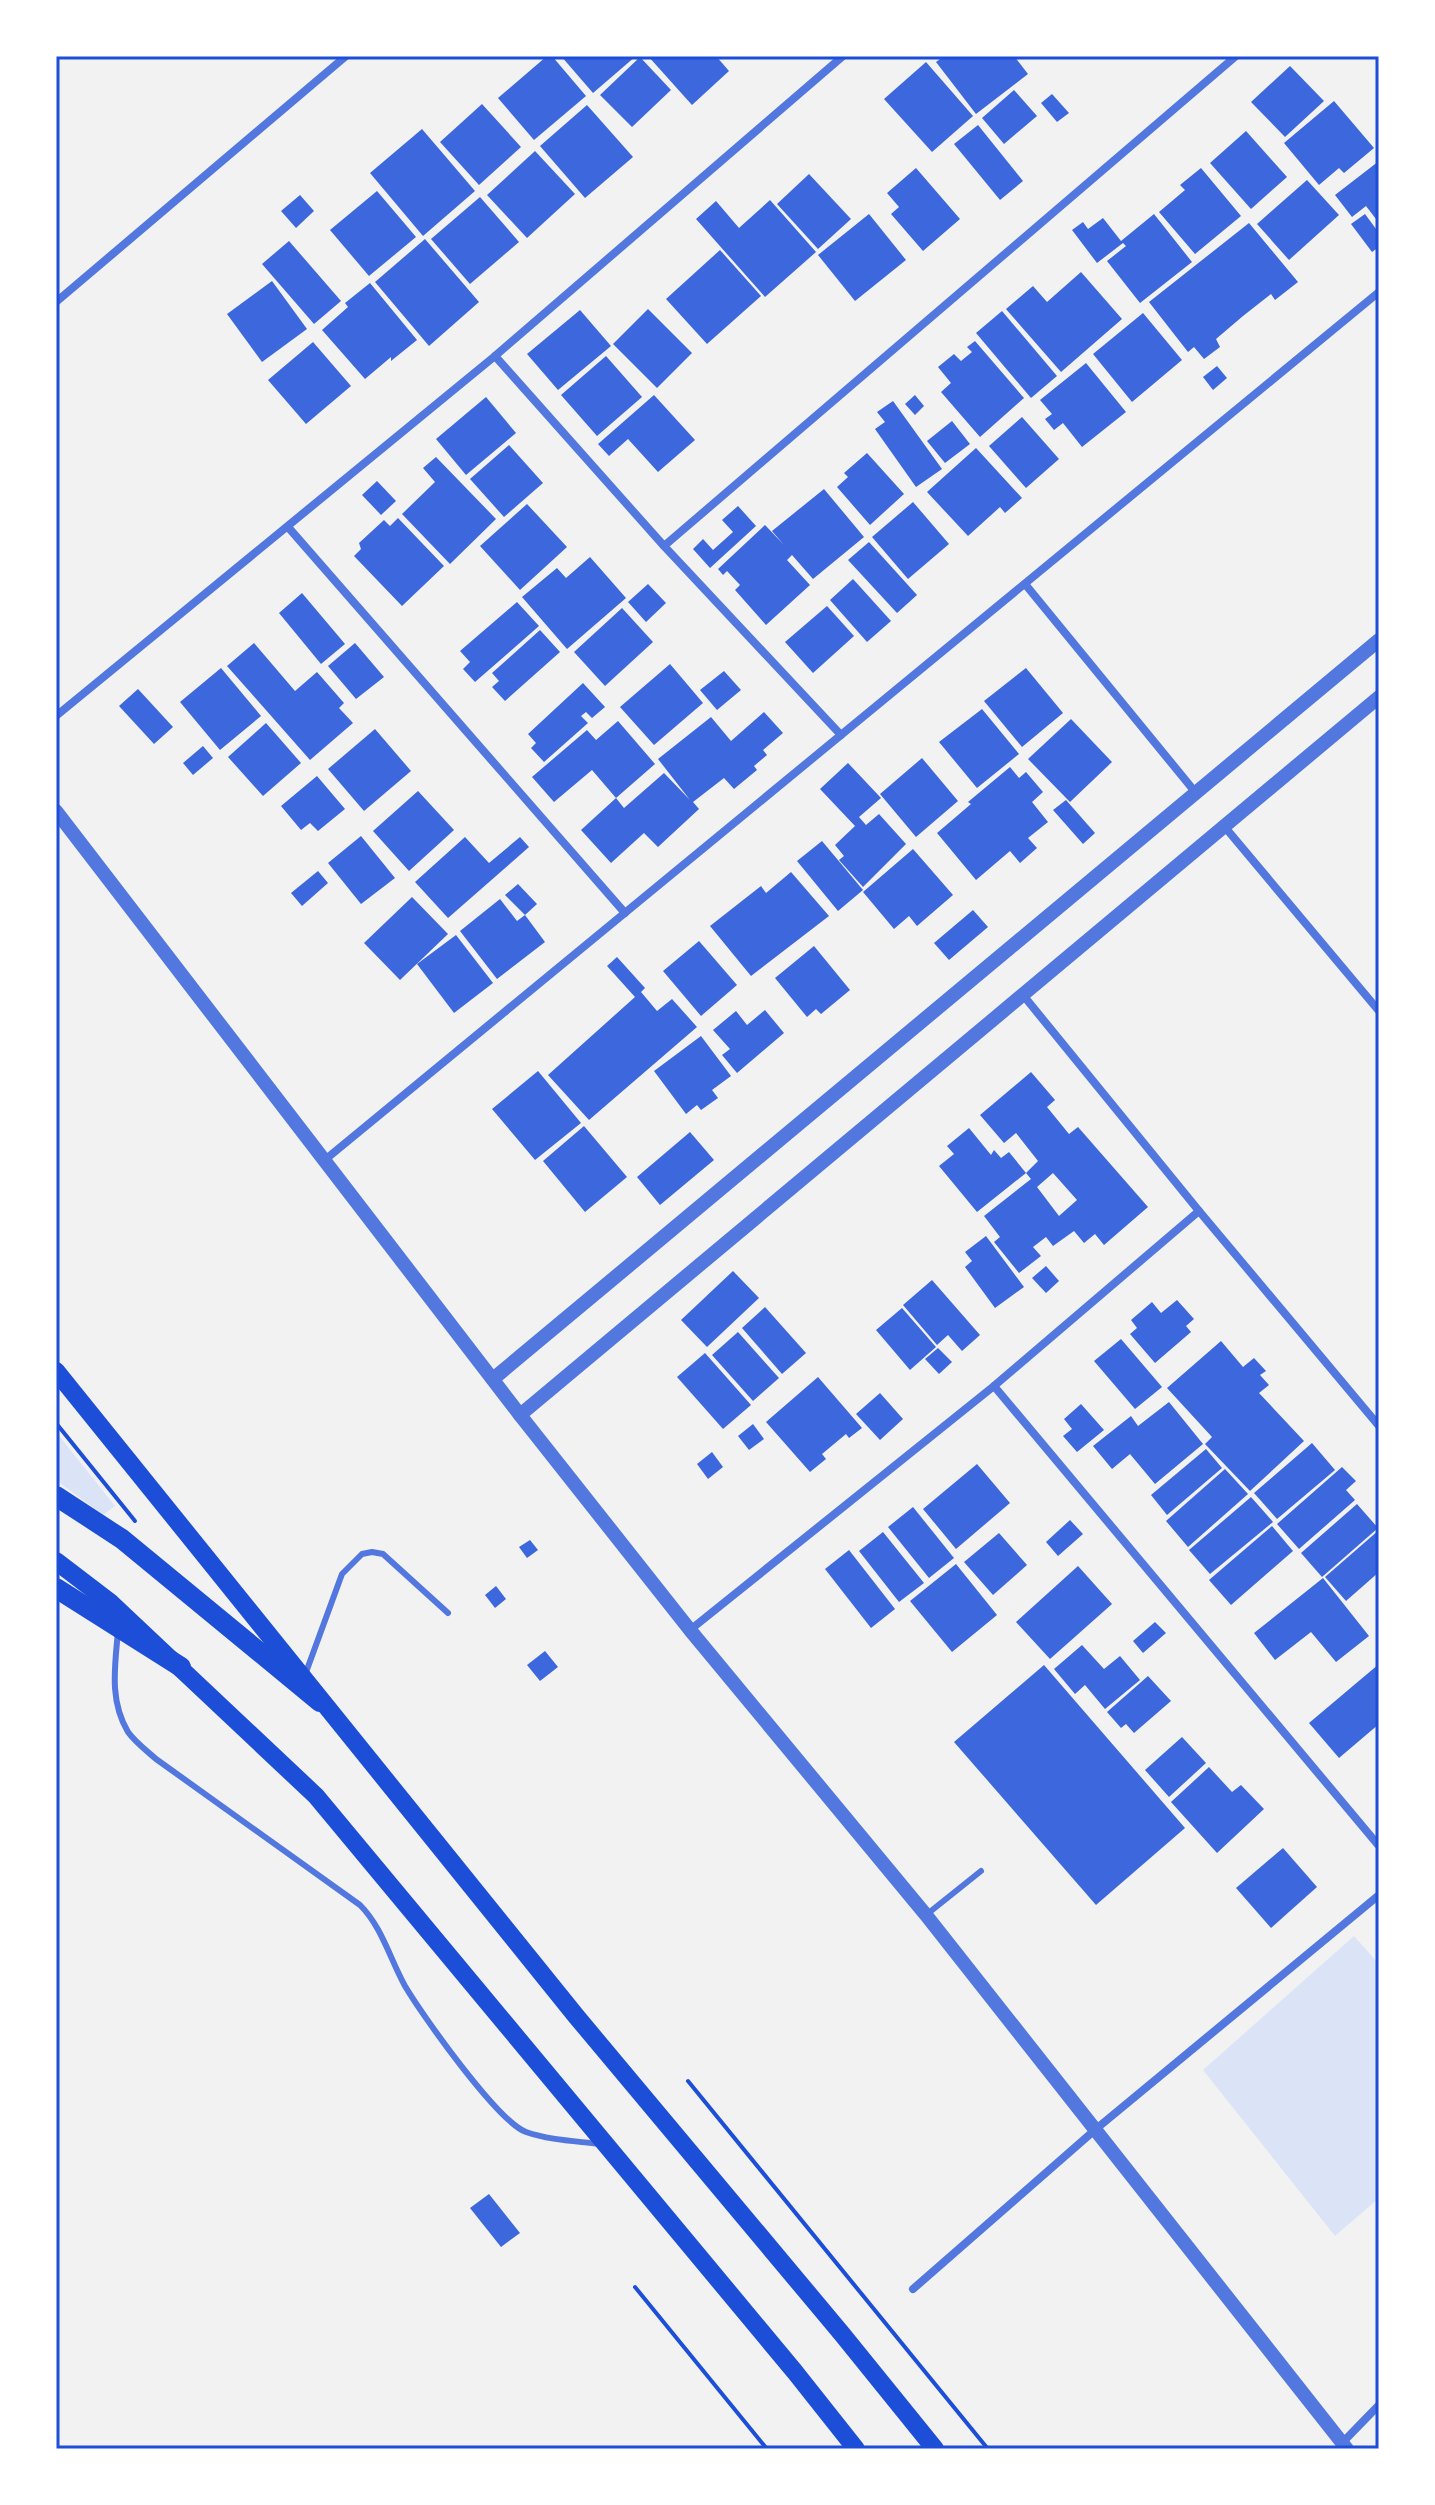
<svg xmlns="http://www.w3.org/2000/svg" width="1435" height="2505" font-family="Signika,sans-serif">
<rect width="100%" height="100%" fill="#f2f2f2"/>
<g fill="#dbe4f7">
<path d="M56,1432L115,1506L103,1515L56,1480Z"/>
<path d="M1354,1936L1379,1964V2198L1335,2236L1203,2070Z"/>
</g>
<g fill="#3d67dc" fill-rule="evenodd">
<path d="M547,56H552L586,96L534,140L498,98Z"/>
<path d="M561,56H636L593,93Z"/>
<path d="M648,56H716L729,71L692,105Z"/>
<path d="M944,56H1014L1028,74L976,114L936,62Z"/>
<path d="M640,57L671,90L632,127L600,95Z"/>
<path d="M926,62L973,116L932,152L884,99Z"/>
<path d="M1290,66L1324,101L1285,137L1251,102Z"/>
<path d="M1014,90L1037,116L1004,144L982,118Z"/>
<path d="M1052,94L1069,113L1057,122L1041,103Z"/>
<path d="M1334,101L1374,148L1344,173L1339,168L1319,185L1284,143Z"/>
<path d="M482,104L521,147L479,185L440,142Z"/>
<path d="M587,105L633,157L585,198L540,146Z"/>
<path d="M978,125L1023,181L1000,200L954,144Z"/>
<path d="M422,129L475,191L423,236L370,173Z"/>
<path d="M1246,131L1287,177L1251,209L1210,163Z"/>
<path d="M535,151L575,194L527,238L487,195Z"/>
<path d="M1379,161V223L1366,206L1352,217L1335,195Z"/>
<path d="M916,168L960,219L923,251L891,214L899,207L887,193Z"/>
<path d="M1201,168L1241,216L1195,254L1159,212L1185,190L1180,185Z"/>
<path d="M809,174L851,219L818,249L777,204Z"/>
<path d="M1307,180L1339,215L1289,260L1257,224Z"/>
<path d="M377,191L416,237L369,276L330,230Z"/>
<path d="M300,195L314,211L296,228L281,211Z"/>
<path d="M480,197L519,242L470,284L431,239Z"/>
<path d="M770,200L816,252L765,297L696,219L716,201L739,228Z"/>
<path d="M869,214L906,260L855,301L818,255Z"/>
<path d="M1154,214L1192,262L1140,303L1107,261L1126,246L1123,243L1097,263L1072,230L1083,222L1088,229L1103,218L1121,241Z"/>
<path d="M1365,214L1379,233V247L1372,252L1351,224Z"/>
<path d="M1249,223L1298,282L1275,300L1271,294L1243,316L1216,339L1220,347L1204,359L1194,347L1188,352L1149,302Z"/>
<path d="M425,239L479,302L429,346L375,282Z"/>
<path d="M289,241L341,301L314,324L262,264Z"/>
<path d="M720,250L761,296L707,344L666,299Z"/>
<path d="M1081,272L1122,319L1061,372L1006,309L1033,286L1047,302Z"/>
<path d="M272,281L307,329L262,362L227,314Z"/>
<path d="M370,283L417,340L391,361V357L365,379L322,330L348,307L345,303Z"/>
<path d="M648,309L692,353L657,388L613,344Z"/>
<path d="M580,310L611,346L558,390L527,354Z"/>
<path d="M1002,311L1057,376L1031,398L976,333Z"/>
<path d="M1143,313L1182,360L1132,402L1093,354Z"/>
<path d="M975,341L1024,398L980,437L941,392L951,383L938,367L954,354L961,361L972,352L967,347Z"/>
<path d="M313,342L351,386L306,424L268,380Z"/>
<path d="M606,356L642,397L597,436L561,395Z"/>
<path d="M1086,363L1126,412L1082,447L1063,423L1054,430L1045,419L1052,414L1040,400Z"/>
<path d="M1217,366L1227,378L1213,390L1203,377Z"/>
<path d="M654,395L695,440L658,472L628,439L609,456L598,444Z"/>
<path d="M915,395L924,406L915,415L905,404Z"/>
<path d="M486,397L516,433L466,475L436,439Z"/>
<path d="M893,401L942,469L916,487L875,429L885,422L877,412Z"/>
<path d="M1022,417L1059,459L1026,488L989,446Z"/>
<path d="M952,421L970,444L945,463L927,441Z"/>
<path d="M509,445L543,483L504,517L470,479Z"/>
<path d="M976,448L1022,498L1005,513L1000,507L968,536L927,492Z"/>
<path d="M867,453L904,494L870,525L837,487L848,477L844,473Z"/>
<path d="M436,457L496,519L450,564L402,514L435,482L423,468Z"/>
<path d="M377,481L396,501L381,515L362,495Z"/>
<path d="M824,489L864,537L813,579L792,555L787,560L810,585L766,625L735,590L740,585L727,571L723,575L718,569L765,525L784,545L772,531Z"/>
<path d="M913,502L949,544L908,579L872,537Z"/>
<path d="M527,504L567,547L520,590L480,546Z"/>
<path d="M738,506L756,526L710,568L693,549L703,539L713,550L733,532L722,520Z"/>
<path d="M398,518L444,566L402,606L354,556L361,549L359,543L384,520L390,526Z"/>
<path d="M869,542L917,595L897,613L848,560Z"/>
<path d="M590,557L626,598L567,649L522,597L557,568L566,578Z"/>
<path d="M853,579L891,621L867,642L830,600Z"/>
<path d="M648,584L666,603L646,622L628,602Z"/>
<path d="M302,593L345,644L321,664L279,613Z"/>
<path d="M517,602L539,626L475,682L463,669L470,662L460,651Z"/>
<path d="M827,606L854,636L813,673L785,642Z"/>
<path d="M622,608L653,642L605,686L574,652Z"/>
<path d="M540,630L560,652L505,701L492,687L499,681L492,673Z"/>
<path d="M254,643L295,691L317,672L344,703L339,708L353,723L310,760L227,666Z"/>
<path d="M355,643L384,677L356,699L328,666Z"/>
<path d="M670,664L703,703L654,745L620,707Z"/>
<path d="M221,668L261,716L220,750L180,702Z"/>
<path d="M1026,668L1063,713L1022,747L984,701Z"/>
<path d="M724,671L741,690L717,710L700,690Z"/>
<path d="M583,683L605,707L592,718L586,712L581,716L588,723L544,762L531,748L536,743L528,734Z"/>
<path d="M138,689L173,727L154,744L119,706Z"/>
<path d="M982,709L1019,754L977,788L939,742Z"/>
<path d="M764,712L783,733L763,750L767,755L754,766L757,770L734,789L724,778L693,802L699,809L658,847L644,833L611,863L581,830L616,798L624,808L664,773L690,800L658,759L711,717L731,741Z"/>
<path d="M1071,719L1112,762L1070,802L1028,759Z"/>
<path d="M618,721L655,764L616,798L592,770L554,802L532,777L587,730L596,740Z"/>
<path d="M266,723L301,763L263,796L228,757Z"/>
<path d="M375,729L411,771L364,811L328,769Z"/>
<path d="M203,746L213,758L193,775L183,763Z"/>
<path d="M922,758L958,801L916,837L880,794Z"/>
<path d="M848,763L881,798L859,817L866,825L879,814L906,844L863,887L839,860L844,856L835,845L855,826L820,789Z"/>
<path d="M1010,767L1019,778L1026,772L1043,792L1032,802L1048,822L1028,838L1037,848L1020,863L1010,851L976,880L937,833L971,804L968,802Z"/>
<path d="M317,776L345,809L318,831L310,823L301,830L281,806Z"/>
<path d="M418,791L454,830L409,871L373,831Z"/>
<path d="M1066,800L1095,833L1083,844L1053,810Z"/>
<path d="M361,836L395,878L361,904L328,863Z"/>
<path d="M465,837L489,863L520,837L529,847L448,918L415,882Z"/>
<path d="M822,841L863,890L838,911L797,861Z"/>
<path d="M913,849L953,895L917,926L909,916L894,929L863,892Z"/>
<path d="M318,871L328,883L302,906L291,893Z"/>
<path d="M791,872L829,916L751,976L710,926L761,886L766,893Z"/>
<path d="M518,884L537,904L525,915L505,895Z"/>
<path d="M412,897L448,934L400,980L364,943Z"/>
<path d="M500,899L517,921L525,915L545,942L497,979L460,931Z"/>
<path d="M973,910L988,927L949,960L934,943Z"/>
<path d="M456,935L493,983L454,1013L417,964Z"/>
<path d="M699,941L737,985L701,1016L663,971Z"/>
<path d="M814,946L850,990L821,1014L816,1009L807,1017L775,978Z"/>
<path d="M617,957L645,988L641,992L657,1011L672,999L697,1027L589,1120L548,1075L635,997L607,966Z"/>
<path d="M765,1010L784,1033L737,1073L722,1055L730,1049L713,1030L736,1011L747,1025Z"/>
<path d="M701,1036L731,1076L712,1090L718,1098L701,1110L697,1105L686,1114L654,1071Z"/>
<path d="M538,1071L581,1123L535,1160L492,1109Z"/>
<path d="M1031,1072L1055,1100L1047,1107L1069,1134L1078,1127L1148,1207L1104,1245L1095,1234L1084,1243L1074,1231L1053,1246L1046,1237L1033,1247L1041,1256L1019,1273L994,1242L1000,1237L984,1216L1031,1179L1026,1173L977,1212L939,1166L954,1154L947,1146L969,1128L991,1155L994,1150L1001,1158L1009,1152L1026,1173L1038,1161L1016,1133L1004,1143L980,1115ZM1053,1173L1077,1200L1059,1216L1037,1187Z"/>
<path d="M584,1126L627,1177L585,1212L543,1161Z"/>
<path d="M690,1132L714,1160L660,1205L637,1177Z"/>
<path d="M986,1236L1024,1287L995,1308L965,1267L972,1261L965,1252Z"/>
<path d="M1046,1266L1059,1281L1046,1293L1032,1278Z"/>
<path d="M733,1271L759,1298L707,1347L681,1320Z"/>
<path d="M932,1280L980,1335L962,1351L948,1335L937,1345L903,1305Z"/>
<path d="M1177,1300L1194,1319L1186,1326L1191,1332L1155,1363L1130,1334L1137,1328L1131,1320L1152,1302L1161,1313Z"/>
<path d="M765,1307L806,1353L782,1374L742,1328Z"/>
<path d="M902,1308L936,1347L910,1370L876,1330Z"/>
<path d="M738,1332L779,1378L753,1401L712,1355Z"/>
<path d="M1121,1339L1162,1387L1135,1409L1094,1361Z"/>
<path d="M1221,1341L1243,1367L1254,1358L1266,1371L1260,1375L1269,1385L1259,1393L1304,1441L1250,1491L1205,1444L1212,1437L1167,1388Z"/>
<path d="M938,1348L952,1362L939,1374L925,1359Z"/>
<path d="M705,1353L751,1405L723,1429L677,1377Z"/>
<path d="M818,1377L862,1428L849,1438L846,1434L822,1454L826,1459L810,1472L766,1422Z"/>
<path d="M880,1393L903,1419L880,1440L856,1414Z"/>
<path d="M1169,1402L1203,1444L1155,1484L1130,1454L1112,1469L1093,1446L1131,1416L1138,1426Z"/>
<path d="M1081,1404L1104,1430L1077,1452L1063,1436L1072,1429L1064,1419Z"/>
<path d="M753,1424L764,1439L749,1450L738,1436Z"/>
<path d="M1312,1443L1335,1470L1277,1519L1254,1493Z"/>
<path d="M1206,1449L1222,1468L1167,1515L1151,1495Z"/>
<path d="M712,1452L723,1467L708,1479L697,1464Z"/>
<path d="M977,1464L1010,1503L956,1549L923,1509Z"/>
<path d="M1342,1467L1356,1481L1346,1490L1355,1500L1299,1549L1277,1524Z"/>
<path d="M1225,1469L1248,1494L1188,1547L1166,1521Z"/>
<path d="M1251,1497L1273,1522L1210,1574L1189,1550Z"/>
<path d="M1357,1504L1378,1528L1322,1577L1301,1553Z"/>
<path d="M913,1507L954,1558L929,1578L888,1527Z"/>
<path d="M1070,1520L1083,1534L1058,1556L1046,1542Z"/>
<path d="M1272,1526L1293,1551L1231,1605L1209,1580Z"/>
<path d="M1379,1530V1572L1346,1601L1325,1577Z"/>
<path d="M883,1532L924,1583L899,1602L859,1551Z"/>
<path d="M999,1533L1027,1565L993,1595L964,1562Z"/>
<path d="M530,1540L538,1550L527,1558L519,1547Z"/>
<path d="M849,1550L895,1609L871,1628L825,1569Z"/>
<path d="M956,1564L997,1615L952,1652L910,1601Z"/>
<path d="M1078,1566L1112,1604L1050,1659L1016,1622Z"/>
<path d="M1323,1578L1369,1636L1336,1662L1311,1632L1275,1660L1254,1633Z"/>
<path d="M496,1586L506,1599L495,1608L485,1595Z"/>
<path d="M1155,1622L1166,1633L1143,1653L1133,1641Z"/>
<path d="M1082,1645L1104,1669L1120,1656L1140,1680L1105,1709L1085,1685L1075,1694L1054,1669Z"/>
<path d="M545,1651L558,1667L540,1681L527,1665Z"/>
<path d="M1379,1664V1724L1339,1758L1309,1723Z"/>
<path d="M1044,1665L1185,1828L1096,1905L954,1742Z"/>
<path d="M1148,1676L1171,1701L1134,1733L1126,1724L1121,1728L1107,1712Z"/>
<path d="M1182,1737L1206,1763L1169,1797L1145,1770Z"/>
<path d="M1209,1767L1232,1792L1241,1785L1264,1809L1217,1853L1171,1802Z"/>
<path d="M1283,1848L1317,1887L1271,1928L1236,1888Z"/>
<path d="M489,2194L520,2233L501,2247L470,2208Z"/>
</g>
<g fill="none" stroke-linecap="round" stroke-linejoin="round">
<g stroke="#1d4ed8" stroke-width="4">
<path d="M56,1423L135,1521"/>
<path d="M688,2081L988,2449"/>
<path d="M635,2287L767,2449"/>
</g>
<g stroke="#5277de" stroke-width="6">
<path d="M118,1631C115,1666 109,1700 128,1732C135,1742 147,1751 156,1759L360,1905C382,1927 390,1959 405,1986C422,2015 498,2122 526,2132C549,2140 575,2141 599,2144"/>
<path d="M305,1675L342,1574L362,1554L372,1552L383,1554L448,1613"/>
<path d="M926,1915L981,1871"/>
</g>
<g stroke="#5277de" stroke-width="8">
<path d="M56,302L346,56"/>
<path d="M495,356L664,546L841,735"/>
<path d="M288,527L625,913"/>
<path d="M664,546L1236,56"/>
<path d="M1025,584L1196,793"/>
<path d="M56,716L495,356L843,56"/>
<path d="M1224,826L1379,1011"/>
<path d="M1023,995L1199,1211L1379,1426"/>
<path d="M326,1159L1379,292"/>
<path d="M994,1386L1379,1846"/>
<path d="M690,1630L994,1386L1199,1211"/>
<path d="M913,2289L1096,2129L1379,1895"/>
<path d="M1342,2443L1379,2405"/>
</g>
<g stroke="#5277de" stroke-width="14">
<path d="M56,811L520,1415L690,1630L926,1915L1347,2449"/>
<path d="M493,1379L1379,640"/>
<path d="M520,1415L1379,697"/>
</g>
<g stroke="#1d4ed8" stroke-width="18">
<path d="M56,1371L576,2016L842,2334L935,2449"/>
<path d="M56,1561L111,1603L316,1796L795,2372L856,2449"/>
</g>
<g stroke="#1d4ed8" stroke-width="20">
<path d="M56,1496L122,1539L320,1702"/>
<path d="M56,1588L181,1667"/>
</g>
</g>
<rect width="1435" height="2505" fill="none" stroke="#ffffff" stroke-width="116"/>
<rect x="58" y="58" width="1319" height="2389" fill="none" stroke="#1d4ed8" stroke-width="3"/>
</svg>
